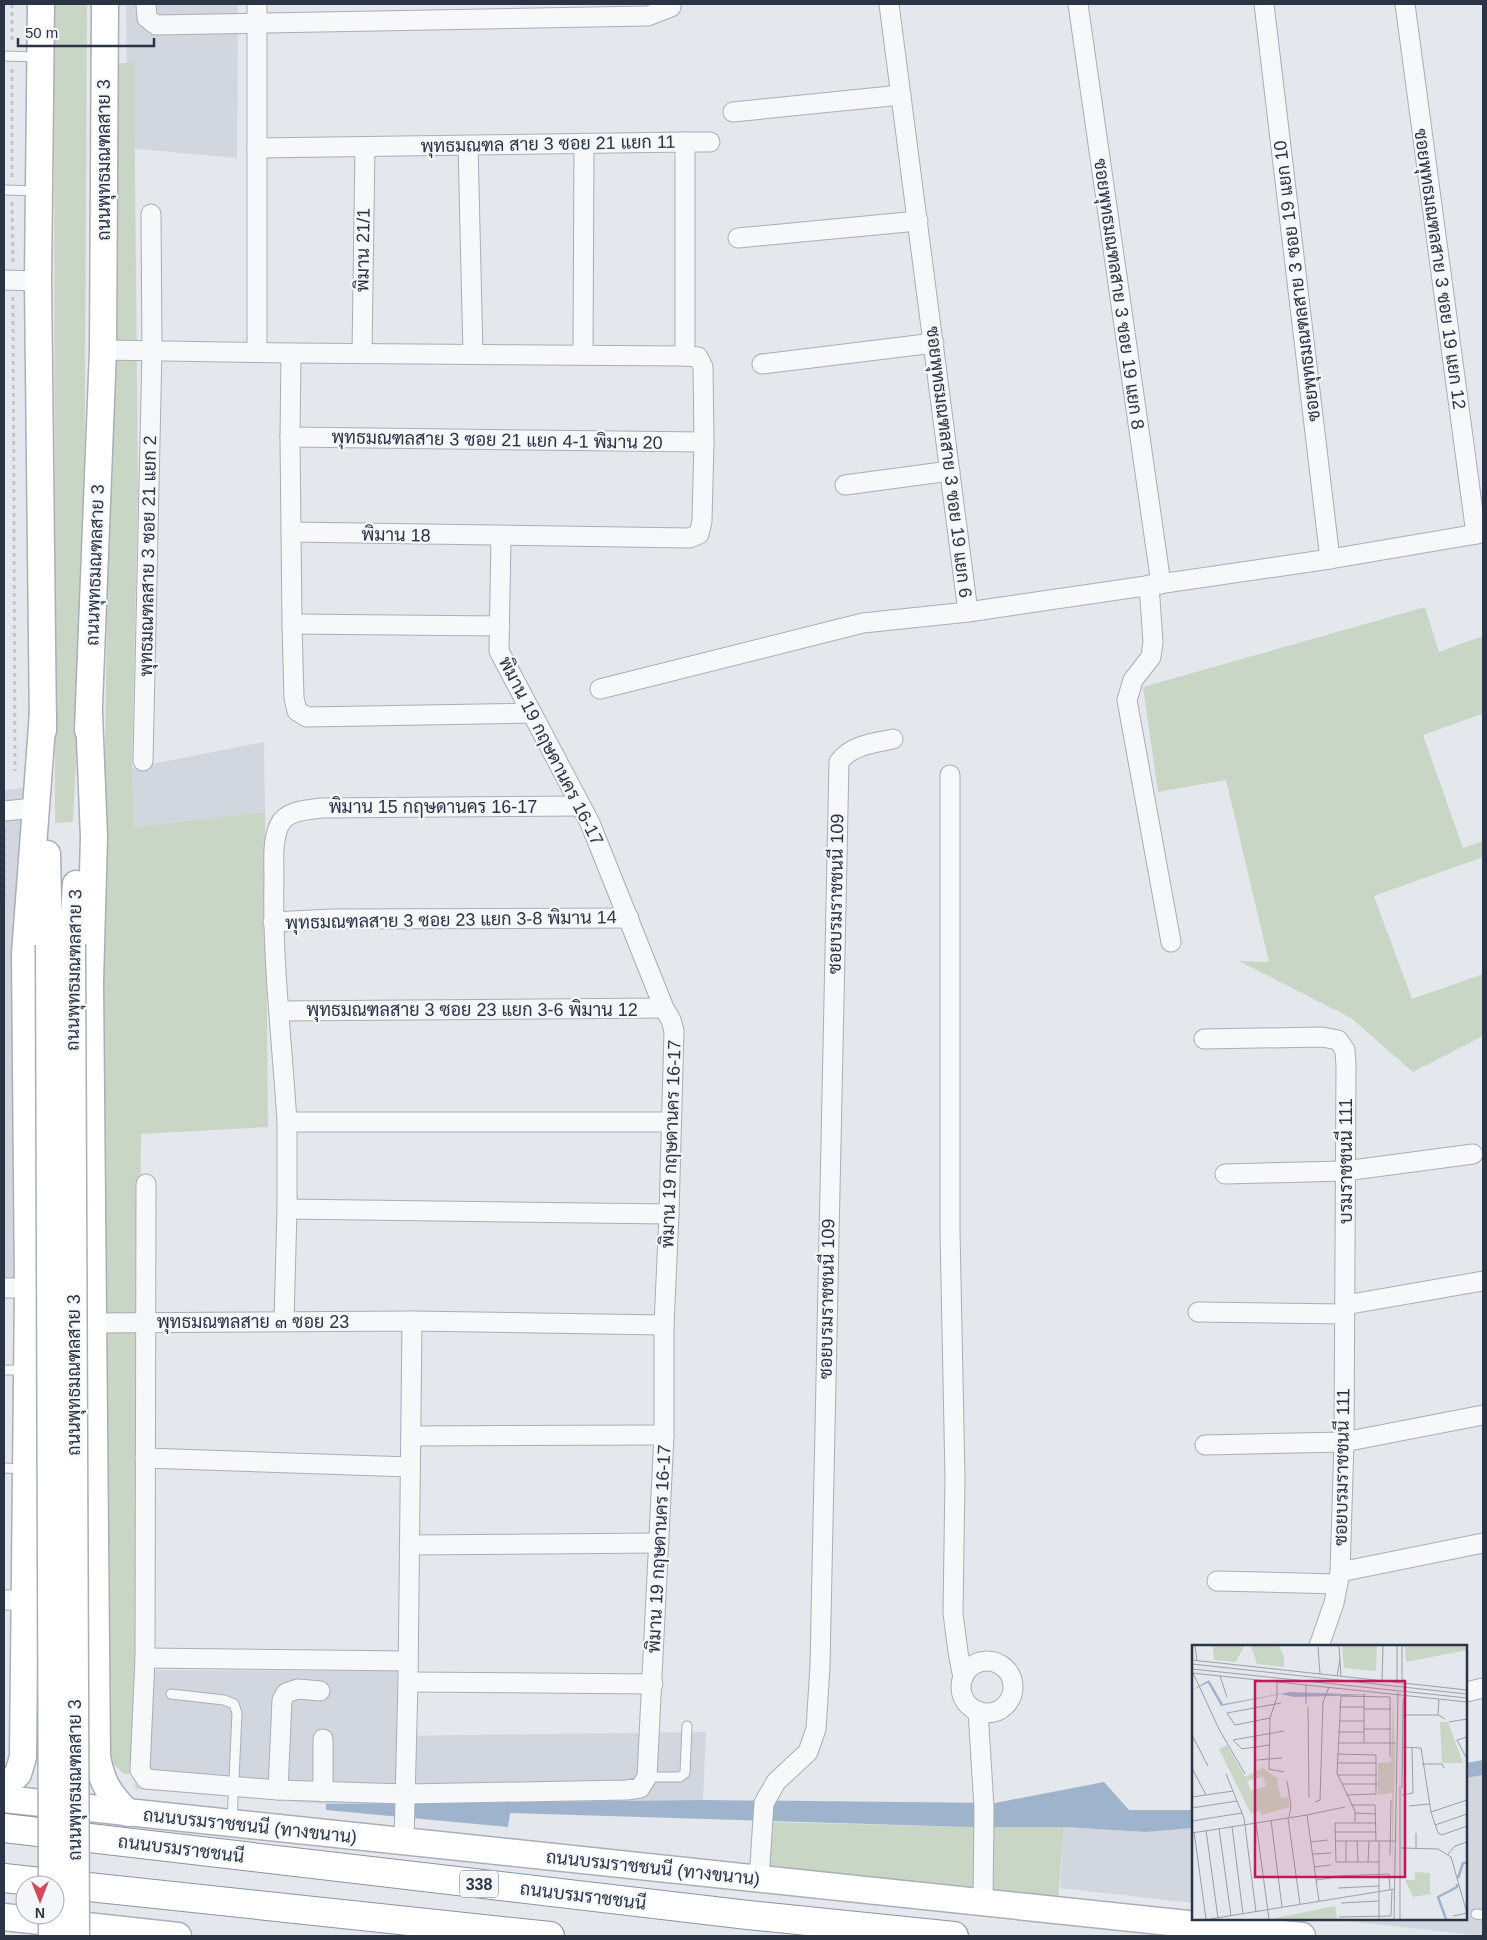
<svg xmlns="http://www.w3.org/2000/svg" width="1487" height="1940" font-family="Arial,Sarabun,sans-serif">
<rect width="100%" height="100%" fill="#e4e7ec"/>
<g fill="#d2d6de">
<path d="M126,4H238L237,158L128,148Z"/>
<path d="M264,742L265,812L134,827L132,768Z"/>
<path d="M24,788L19,1298L4,1297V790Z"/>
<path d="M136,1670L397,1671L398,1736L706,1732L703,1800L326,1804L135,1789Z"/>
<path d="M1483,1775V1936L1330,1919H1466V1778Z"/>
<path d="M1064,1827L1145,1832L1193,1828V1903L1060,1888Z"/>
</g>
<g fill="#c9d6c5">
<path d="M54,4H87L84,602L73,822L55,823Z"/>
<path d="M134,62L138,492L132,768L134,827L265,812L268,1127L141,1134L136,1774H124L103,1755L100,1144L111,288L115,64Z"/>
<path d="M1425,607L1439,652L1483,636V716L1482,714L1423,735L1463,848L1483,841V857L1374,896L1412,999L1483,974V1036L1413,1072L1351,1018L1239,961L1269,962L1226,780L1158,792L1143,687Z"/>
<path d="M770,1822L968,1827H1064L1058,1900L768,1869Z"/>
</g>
<g fill="#9fb4cc">
<path d="M1483,1760V1775L1466,1778V1763Z"/>
<path d="M1104,1782L1129,1810H1193V1828L1145,1832L1064,1827H968L510,1813L508,1827L326,1810V1804L703,1800L995,1803Z"/>
</g>
<g fill="none" stroke-linecap="round" stroke-linejoin="round">
<g stroke="#a9aeb7" stroke-width="11">
<g id="service">
<path d="M4,56L38,57"/>
<path d="M4,190L36,191"/>
<path d="M4,1370H26"/>
<path d="M4,1468L25,1469"/>
<path d="M171,1694L224,1700L234,1704L237,1713L232,1822"/>
<path d="M647,1777H680L685,1773L687,1726"/>
<path d="M1476,1914L1483,1915"/>
</g>
</g>
<g stroke="#a9aeb7" stroke-width="21">
<g id="minor">
<path d="M146,4L147,18L156,25L648,16L671,7"/>
<path d="M257,4V352"/>
<path d="M889,4L968,612L1330,559L1483,533"/>
<path d="M1078,4L1161,584"/>
<path d="M1264,4L1330,559"/>
<path d="M1405,4L1476,534"/>
<path d="M733,112L901,95"/>
<path d="M685,142H710"/>
<path d="M468,145L473,354"/>
<path d="M257,148L685,142V356"/>
<path d="M738,238L918,221"/>
<path d="M4,280L38,281"/>
<path d="M103,350L291,353L685,356L698,357L703,367L704,442L702,521L699,534L690,538L291,532"/>
<path d="M291,353L290,437L292,624L294,698L297,711L307,717L532,713"/>
<path d="M362,353L365,147"/>
<path d="M583,355L584,143"/>
<path d="M762,364L934,343"/>
<path d="M290,437L704,442"/>
<path d="M845,485L950,471"/>
<path d="M1149,585L1153,642L1151,657L1133,680L1127,700L1171,942"/>
<path d="M292,624L500,626"/>
<path d="M600,689L863,623L968,612"/>
<path d="M143,761L152,350L151,214"/>
<path d="M950,775V1231L955,1478L953,1613L958,1652L963,1678"/>
<path d="M4,811L35,808"/>
<path d="M273,922L331,919L629,918"/>
<path d="M280,1011L664,1008"/>
<path d="M1204,1039L1322,1037L1338,1040L1345,1050L1346,1066L1344,1442L1340,1572L1334,1603L1319,1646"/>
<path d="M287,1122C282,1041 272,960 274,879C274,862 272,842 279,826C286,810 307,810 322,808L581,806"/>
<path d="M1225,1174L1345,1171L1473,1154"/>
<path d="M146,1184L145,1658L140,1770L146,1779L278,1790L406,1794L627,1790L640,1788L647,1777L664,1435V1325L669,1214L674,1031L671,1020L664,1008L590,823L499,651L501,537"/>
<path d="M669,1214L287,1209V1122H671"/>
<path d="M4,1288H28"/>
<path d="M1345,1305L1483,1281"/>
<path d="M1198,1312L1344,1314"/>
<path d="M284,1321L287,1209"/>
<path d="M93,1323L412,1321L664,1325"/>
<path d="M411,1436L664,1435"/>
<path d="M1205,1445L1344,1442L1483,1415"/>
<path d="M145,1458L410,1467"/>
<path d="M409,1545L659,1543"/>
<path d="M1340,1572L1483,1543"/>
<path d="M1217,1581L1338,1584"/>
<path d="M4,1600H24"/>
<path d="M145,1658L408,1661"/>
<circle cx="987" cy="1687" r="26"/>
<path d="M408,1682L653,1684"/>
<path d="M1466,1692L1483,1688"/>
<path d="M978,1711L984,1807L983,1904"/>
<path d="M323,1739V1792"/>
<path d="M278,1790L282,1700L286,1693L298,1689L320,1691"/>
<path d="M404,1842L408,1682L412,1321"/>
<path d="M759,1879L764,1803L776,1782L808,1752L816,1729L820,1666L839,762C851,745 874,743 893,739"/>
</g>
</g>
<g stroke="#a9aeb7" stroke-width="29">
<g id="secondary">
<path d="M41,4L38,281L43,730"/>
<path d="M89,714L94,837L90,982L97,1757C102,1783 109,1794 128,1813"/>
<path d="M88,730L103,350L105,4"/>
<path d="M47,854L49,945"/>
<path d="M72,944L76,884"/>
<path d="M4,1787L18,1774L23,1757L28,1288L25,954L43,713"/>
<path d="M4,1799L1302,1936"/>
<path d="M4,1917L178,1936"/>
</g>
</g>
<g stroke="#8b94a3" stroke-width="30">
<g id="trunk">
<path d="M4,1828L748,1915L954,1936"/>
<path d="M4,1878L550,1936"/>
</g>
</g>
<g stroke="#c2c5cb" stroke-width="3" stroke-dasharray="4 4" stroke-linecap="butt">
<path d="M12,4V43"/>
<path d="M12,69V178"/>
<path d="M12,202L13,263"/>
<path d="M13,297L15,771"/>
<path d="M5,829V898"/>
</g>
<use href="#service" stroke="#f7f8fa" stroke-width="9"/>
<use href="#minor" stroke="#f7f8fa" stroke-width="19"/>
<use href="#secondary" stroke="#fff" stroke-width="26"/>
<use href="#trunk" stroke="#fff" stroke-width="28"/>
<g stroke="#a9aeb7" stroke-width="29" stroke-linecap="butt">
<g id="secondary-bridge">
<path d="M72,944L76,1936"/>
<path d="M49,945L52,1885"/>
<path d="M52,1915V1936"/>
</g>
</g>
<use href="#secondary-bridge" stroke="#fff" stroke-width="26"/>
</g>
<g text-anchor="middle" dominant-baseline="central" stroke-width="4.5" stroke-linejoin="round" paint-order="stroke">
<rect fill="#f4f6f9" stroke="#676e7b" stroke-width="1" x="460" y="1870.5" width="38" height="27" rx="4"/>
<g font-size="16" font-weight="bold" fill="#2b3445">
<text x="479" y="1884">338</text>
</g>
<g font-size="18" fill="#2b3445" stroke="#f4f6f9">
<text transform="translate(548 144) rotate(-1)">พุทธมณฑล สาย 3 ซอย 21 แยก 11</text>
<text transform="translate(104 160) rotate(-90)">ถนนพุทธมณฑลสาย 3</text>
<text transform="translate(363 250) rotate(-89)">พิมาน 21/1</text>
<text transform="translate(1440 269) rotate(82)">ซอยพุทธมณฑลสาย 3 ซอย 19 แยก 12</text>
<text transform="translate(1297 281) rotate(-97)">ซอยพุทธมณฑลสาย 3 ซอย 19 แยก 10</text>
<text transform="translate(1119 294) rotate(82)">ซอยพุทธมณฑลสาย 3 ซอย 19 แยก 8</text>
<text transform="translate(497 440) rotate(1)">พุทธมณฑลสาย 3 ซอย 21 แยก 4-1 พิมาน 20</text>
<text transform="translate(949 462) rotate(83)">ซอยพุทธมณฑลสาย 3 ซอย 19 แยก 6</text>
<text transform="translate(396 535) rotate(1)">พิมาน 18</text>
<text transform="translate(148 556) rotate(-89)">พุทธมณฑลสาย 3 ซอย 21 แยก 2</text>
<text transform="translate(95 565) rotate(-88)">ถนนพุทธมณฑลสาย 3</text>
<text transform="translate(551 751) rotate(63)">พิมาน 19 กฤษดานคร 16-17</text>
<text x="433" y="807">พิมาน 15 กฤษดานคร 16-17</text>
<text transform="translate(836 894) rotate(-89)">ซอยบรมราชชนนี 109</text>
<text transform="translate(451 920) rotate(-1)">พุทธมณฑลสาย 3 ซอย 23 แยก 3-8 พิมาน 14</text>
<text transform="translate(74 970) rotate(-89)">ถนนพุทธมณฑลสาย 3</text>
<text x="472" y="1010">พุทธมณฑลสาย 3 ซอย 23 แยก 3-6 พิมาน 12</text>
<text transform="translate(671 1144) rotate(-88)">พิมาน 19 กฤษดานคร 16-17</text>
<text transform="translate(1346 1161) rotate(-90)">บรมราชชนนี 111</text>
<text transform="translate(827 1299) rotate(-89)">ซอยบรมราชชนนี 109</text>
<text x="253" y="1322">พุทธมณฑลสาย ๓ ซอย 23</text>
<text transform="translate(74 1375) rotate(-90)">ถนนพุทธมณฑลสาย 3</text>
<text transform="translate(1342 1467) rotate(-89)">ซอยบรมราชชนนี 111</text>
<text transform="translate(659 1549) rotate(-87)">พิมาน 19 กฤษดานคร 16-17</text>
<text transform="translate(75 1780) rotate(-90)">ถนนพุทธมณฑลสาย 3</text>
<text transform="translate(250 1826) rotate(6)">ถนนบรมราชชนนี (ทางขนาน)</text>
<text transform="translate(181 1849) rotate(7)">ถนนบรมราชชนนี</text>
<text transform="translate(653 1868) rotate(6)">ถนนบรมราชชนนี (ทางขนาน)</text>
<text transform="translate(583 1896) rotate(7)">ถนนบรมราชชนนี</text>
</g>
</g>
<g transform="translate(1192 1645)">
<rect width="275" height="275" fill="#e4e7ec"/>
<path d="M21,1H51V3L44,17L22,15ZM59,1H87L92,11V22L65,19ZM150,1H185L184,26L152,23ZM213,1H275V5L214,17ZM201,53L203,116L200,225V148L186,150V118L199,117ZM248,77H256L271,118H250ZM35,100L53,132L71,123L88,135H85L89,153L96,152L98,162L69,170L68,166L59,169L27,104ZM71,131L74,141L59,146L55,136ZM223,227L238,228V249L221,252L213,235H223ZM143,261L145,274H84L83,273Z" fill="#c9d6c5" fill-rule="evenodd"/>
<path d="M17,35L31,59L98,47L180,50L102,52L89,49L29,61L16,38L0,45Z" fill="#9fb4cc"/>
<path fill="none" stroke="#9fb4cc" stroke-width="2.5" d="M266,233L271,218H275M254,274L246,252L265,242V239"/>
<path fill="none" stroke="#9a9fa9" stroke-width="1" d="M3,1L5,16M147,1L149,31M205,1V39M210,1V33L213,38M126,2L128,29M0,15L275,45M0,19L275,49M0,24L275,53M0,28L275,57M1,28L27,84L53,129M28,31L35,52M145,31L148,15M190,36L191,1M85,37V52L78,73L77,124L92,127M114,40V59M116,62L117,153M147,62H172M172,64H199M211,70H246L253,74M246,70L247,54M78,73L43,80L35,68L89,58M147,76H172M257,77L275,74M172,84H199M146,87H172M0,90L16,121M275,92L265,95L275,114M146,98H204M172,98V49M77,100L50,104L41,95L92,86M210,102L229,103L239,167L246,188L250,190L275,181M65,115L90,113M145,118H184V110L146,109M230,119H250L252,123M0,123L14,150M34,129L52,173L64,267M146,130H185M95,136L99,161L97,172M150,139H186M208,141V274M210,143L211,54L215,50M154,150L184,149V118M210,150L221,148L220,102M0,152L41,146M123,157L128,155L131,57L137,42M159,160H183L184,196M217,161L237,159M0,163L45,156M239,167L275,155M163,168L184,169M115,170L153,162M96,173L108,259M79,175L90,262M0,176L50,168M163,177V166L145,128L149,51L198,52V112M64,178L77,274M184,178H143L144,217H187M243,180L275,169M40,181L51,269M27,183L39,271M14,185L26,273M2,187L14,274M142,187H184M0,188L115,170L127,256M224,188V204M144,196H203M165,196L166,217M187,196V274M119,197L136,195M209,203L246,204L259,212L275,268L261,271M121,209L139,208M256,209L263,201L275,197M198,210L199,155M154,217V196M176,217L177,196M122,222L139,220M145,231L197,229L198,244M124,235L139,233M146,243L187,241M149,258L187,256M147,272L199,271L200,244M18,274L203,244M202,274L206,47"/>
<path fill="#c2185b" fill-opacity="0.15" stroke="#c2185b" stroke-width="2.5" d="M63,36H213V232H63Z"/>
<rect width="275" height="275" fill="none" stroke="#2b3445" stroke-width="2.5"/>
</g>
<rect width="1487" height="1940" fill="none" stroke="#2b3445" stroke-width="10"/>
<g transform="translate(40 1900) rotate(180)"><circle r="24" fill="#f4f6f9" stroke="#a4a8b1"/>
<path d="M0-4L9 19L0 12L-9 19Z" fill="#d1495b"/>
<text y="-8" font-size="14" font-weight="bold" text-anchor="middle" fill="#2b3445">N</text>
</g>
<path d="M18 38v8h136v-8" fill="none" stroke="#2b3445" stroke-width="2.5"/>
<text x="25" y="38" font-size="15" fill="#2b3445" stroke="#f4f6f9" stroke-width="4" paint-order="stroke">50 m</text>
</svg>
